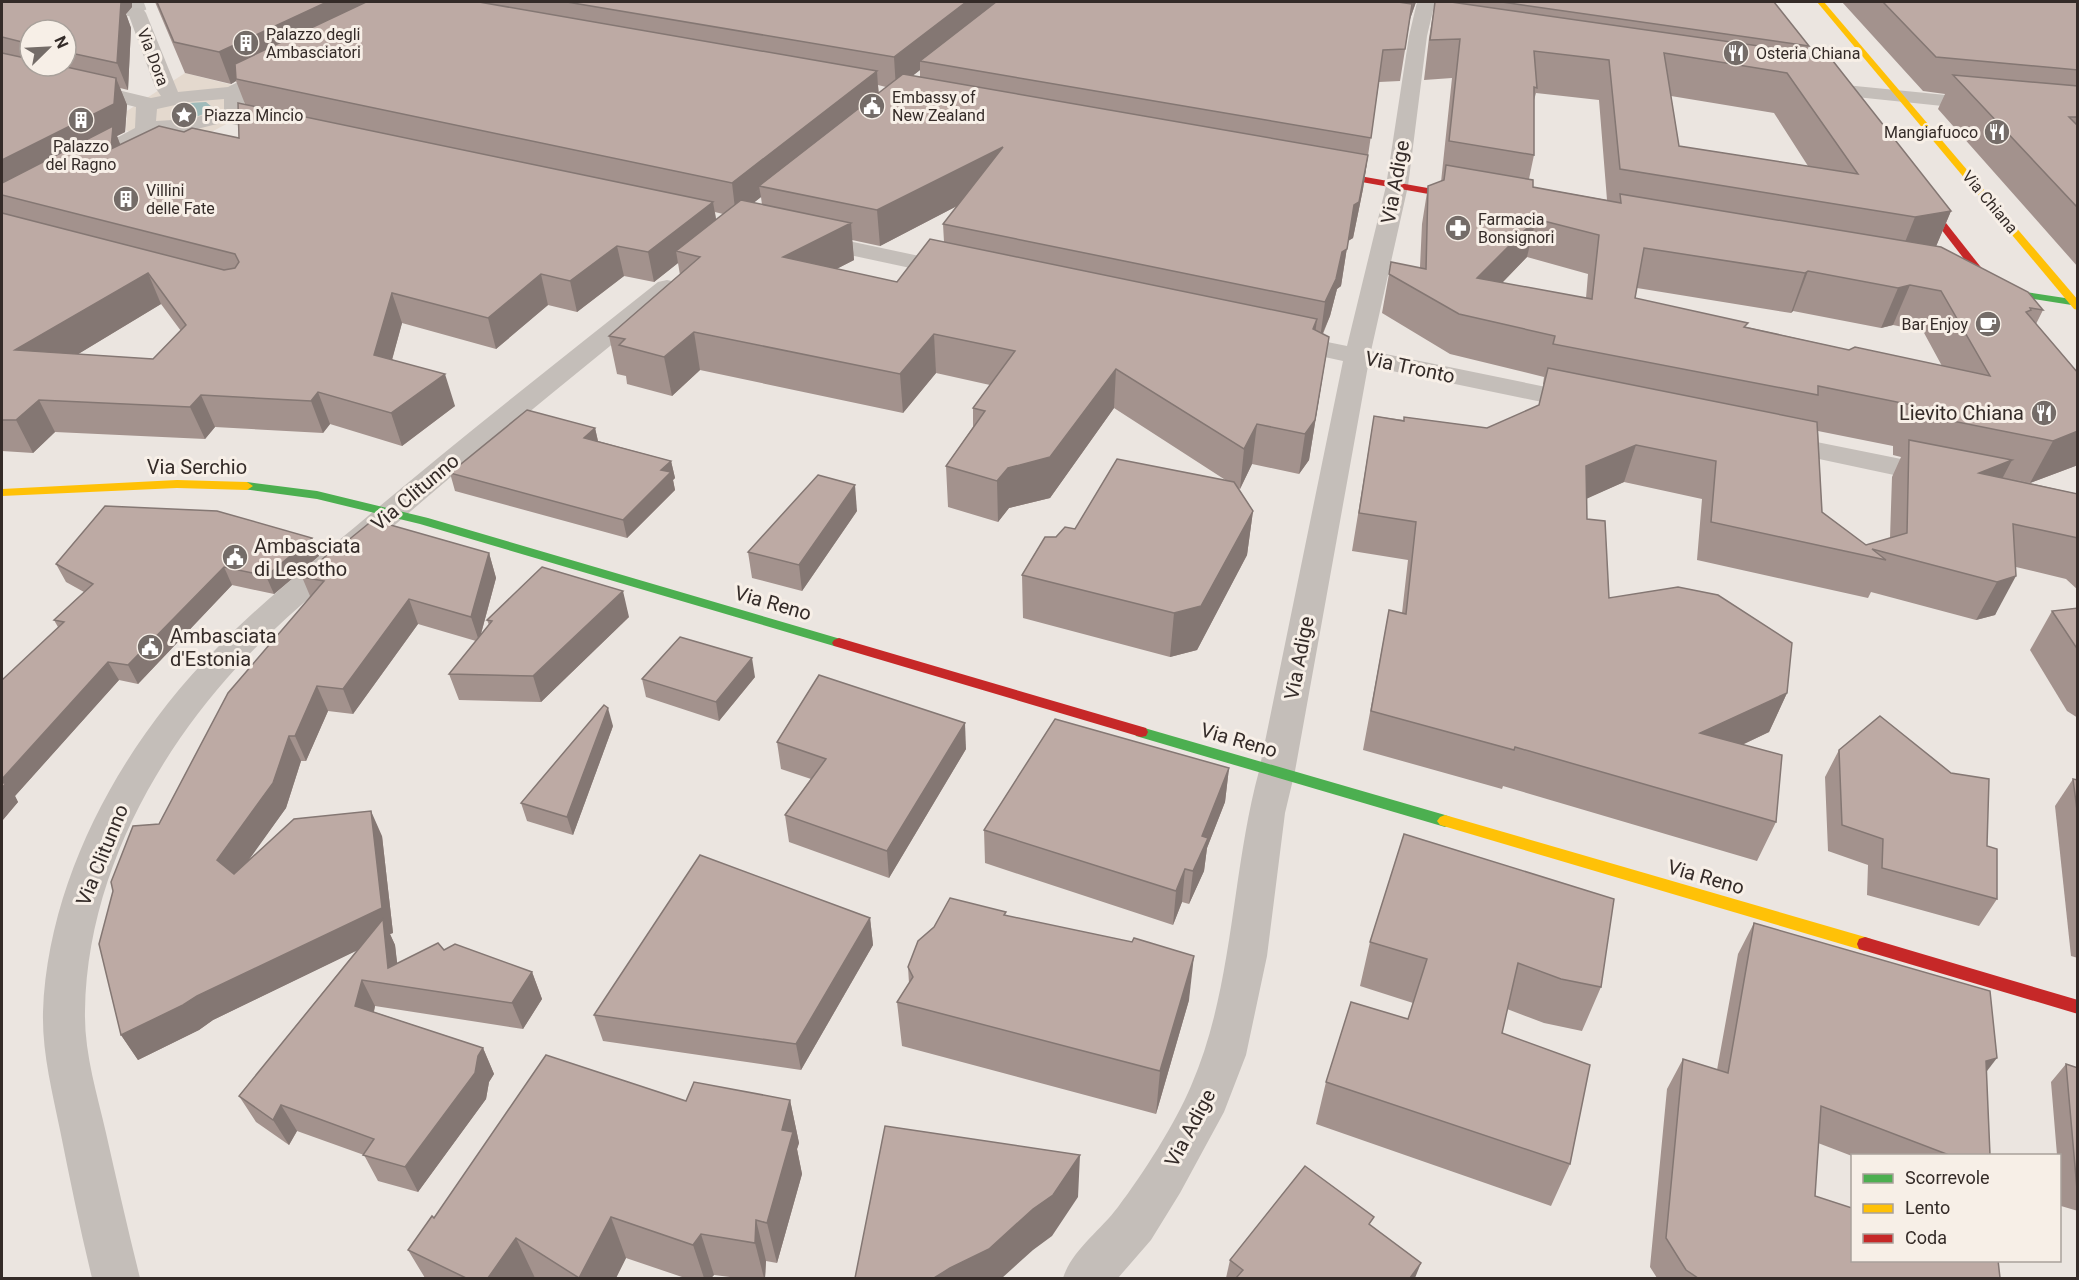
<svg xmlns="http://www.w3.org/2000/svg" width="2079" height="1280" font-family="Roboto,sans-serif">
<rect width="100%" height="100%" fill="#ebe5e0"/>
<path fill="#e4d9ce" d="M185,73L248,89L247,113L170,154L126,130L127,111Z"/>
<path fill="#9fbbba" d="M206,102L212,107C204,118 183,121 172,114V111L188,103Z"/>
<g fill="none" stroke-linecap="round" stroke-linejoin="round">
<path stroke="#c6c0bb" stroke-width="20" stroke-dasharray="20 10" stroke-linecap="butt" d="M133,2L137,13"/>
<g fill="#c4beb9" fill-rule="evenodd">
<path d="M1417,2H1435L1427,36L1408,186L1371,351L1585,395L1595,397L1599,403L1595,409L1585,411L1368,366L1295,771L1285,813L1267,956L1246,1055L1224,1112L1180,1193L1151,1240L1118,1278H1063C1072,1250 1100,1231 1118,1207C1143,1174 1175,1124 1191,1086C1234,987 1231,874 1259,771L1343,361L1274,346L1270,341L1274,336L1283,333L1347,346L1386,186L1409,36Z"/>
<path d="M137,8L143,9L146,13L178,92L228,87L273,64H287L290,68L287,72L245,93L244,113L288,125L291,129L288,133L281,135L232,124L229,121L189,131L153,134L145,141L102,161L94,160L91,155L94,150L135,128L136,107L2,74V62L151,98L161,96L155,87L128,13L131,9ZM224,99V110L189,119L156,121L157,109L189,102Z"/>
<path d="M1815,82L2078,108V120L1808,92L1805,88L1808,84Z"/>
<path d="M811,233L957,264L966,266L969,271L966,276L957,278L803,245L799,240L803,235Z"/>
<path d="M667,280L676,282L679,287L676,292C580,371 483,448 389,530C338,574 283,617 237,667C152,760 87,882 85,1011C84,1053 97,1093 106,1133C117,1182 128,1230 140,1278H92C80,1229 70,1180 60,1130C52,1091 42,1052 43,1012C48,877 123,743 216,649C263,600 317,559 368,516C463,436 561,359 658,282Z"/>
<path d="M1777,434L1941,467L1951,470L1956,476L1951,482L1941,485L1767,448L1763,442L1767,436Z"/>
</g>
<g fill="#4caf50" fill-rule="evenodd">
<path d="M1987,286L2078,300V306L1983,291V287Z"/>
<path d="M247,482L317,491L428,518L844,640L846,643L844,646H834L420,524L317,499L243,489L241,486L243,483Z"/>
<path d="M1141,727L1445,815L1450,817L1453,821L1450,825L1445,827L1136,736L1134,732L1136,728Z"/>
</g>
<g fill="#ffc107" fill-rule="evenodd">
<path d="M1817,2H1824L2078,300V310L2074,309Z"/>
<path d="M177,480L247,482L253,486L247,490L177,488L2,496V489Z"/>
<path d="M1445,815L1865,937L1871,939L1873,944L1871,949L1865,951L1440,825L1437,821L1440,817Z"/>
</g>
<g fill="#c62828" fill-rule="evenodd">
<path d="M1320,169L1473,196L1478,199L1473,202L1317,174L1316,172Z"/>
<path d="M1914,190H1920L2006,299V303H1998L1914,194Z"/>
<path d="M839,638L1146,728L1148,732L1146,736L1141,737L834,646L832,643L834,640Z"/>
<path d="M1865,937L2078,1000V1014L1859,949L1857,944L1859,939Z"/>
</g>
</g>
<g fill="#a3928d" fill-rule="evenodd">
<path d="M2,2H132V7L126,14L131,28L128,90L120,88L127,105L125,132L117,136L120,145L184,132L239,138L245,104L236,81L231,84L185,73L155,2H1416L1410,19L1400,81L1379,82L1363,189L1353,238L1348,241L1341,286L1337,289L1330,316L1323,334L1329,337L1309,460L1299,474L1252,464L1240,489L1238,488L1253,511L1247,555L1197,650L1170,657L1023,618L1022,575L1056,537L1075,529L1227,481L1114,408L1050,498L1009,508L998,522L948,507L946,466L973,427V408L990,385L936,373L903,413L700,370L672,396L627,384L626,376L617,374L609,336L680,275L678,263L654,282L624,276L577,312L548,305L496,349L402,323L392,359L455,406L402,446L330,424L323,433L215,427L205,439L55,432L33,453L2,451ZM30,30H66V66H30ZM920,70V77L912,76ZM878,85L886,87L879,93ZM761,197L762,205L753,203ZM957,206L943,224L944,242L897,282L836,269L854,260L852,240L880,246ZM715,212L723,214L716,220ZM161,304L181,331L153,359L78,354Z"/>
<path d="M1435,2H1774L1809,46L1806,53L1951,211L1936,246L2043,310L2036,324L2078,373V465L2030,483L2003,477L2078,494V590L2066,579L2016,567L1995,615L1976,620L1871,592L1868,598L1697,560L1702,499L1624,482L1587,498V519L1609,598L1787,693L1769,732L1742,745L1776,822L1757,861L1503,786L1502,789L1363,750L1389,610L1402,613L1408,560L1352,551L1374,416L1404,420V417L1487,428L1539,406L1544,385L1543,384L1544,377L1450,354L1382,313L1389,274L1420,267L1422,224L1428,186L1441,182L1452,78L1424,80L1429,38ZM1536,93L1599,100L1607,200L1533,187L1529,179L1534,155V100ZM1671,96L1774,113L1808,166L1679,146ZM1527,257L1588,274L1586,298L1502,283ZM1637,288L1791,313L1793,311L1881,328L1893,325L1923,331L1942,366L1849,350L1747,327L1635,298ZM1818,431L1893,446V455L1901,457L1892,477L1890,538L1866,545L1822,512Z"/>
<path d="M1842,2H2078V267L1938,109L1945,94L1923,91Z"/>
<path d="M595,428L598,441L671,461L675,478L673,480L675,490L627,538L455,491L450,473Z"/>
<path d="M857,511L802,591L752,578L748,552Z"/>
<path d="M312,538L319,556L274,594L232,585L138,684L119,680L15,796L18,802L2,821L58,627L54,620L84,592L66,582L56,564Z"/>
<path d="M346,542L489,553L496,578L481,634L489,625L487,620L629,617L541,702L459,700L449,674L476,641L418,624L353,714L328,711L306,761H301L286,808L246,863L382,836L393,933L390,934L395,945L397,964L444,950L532,972L542,999L523,1029L375,1006L374,1012L483,1048L494,1074L489,1082L486,1099L418,1192L378,1181L364,1155L297,1131L289,1145L256,1122L239,1096L357,950L213,1020L199,1030L138,1060L121,1035L113,891L159,824L310,596L302,577Z"/>
<path d="M2078,608V718L2067,711L2030,650L2052,611Z"/>
<path d="M755,677L719,721L646,697L642,679Z"/>
<path d="M613,726L573,835L527,821L521,803Z"/>
<path d="M777,742L966,749L889,878L789,842L785,815L811,779L781,769Z"/>
<path d="M1839,750L1987,846L1997,899L1979,926L1867,895L1868,865L1828,851L1825,777Z"/>
<path d="M1229,768L1225,802L1207,848L1204,871L1189,904L1182,902L1173,925L985,863L984,830Z"/>
<path d="M2073,779L2078,780V958L2071,956L2055,806Z"/>
<path d="M1404,834L1601,987L1582,1031L1544,1023L1507,1009L1502,1033L1570,1164L1551,1206L1316,1124L1326,1082L1408,1019L1413,1003L1360,986L1370,942Z"/>
<path d="M1006,916L1189,1000L1156,1114L902,1046L897,1002L909,983L908,967Z"/>
<path d="M870,918L873,945L801,1070L603,1041L594,1015Z"/>
<path d="M1754,923L1986,1072L1990,1155L1852,1156L1818,1143L1815,1196L2000,1278H1657L1650,1267L1667,1089L1683,1059L1717,1070L1738,954Z"/>
<path d="M2066,1064L2078,1068V1211L2061,1206L2060,1184V1155H2057L2051,1082Z"/>
<path d="M790,1100L799,1143L797,1149L802,1174L777,1263L766,1261L765,1278H738L714,1275L711,1278H685L626,1258L616,1278H425L408,1250L434,1218L686,1101Z"/>
<path d="M1371,1226L1415,1278H1226L1230,1260Z"/>
</g>
<g fill="#847773">
<path d="M121,2H132V7L126,14L131,28L128,90L117,63Z"/>
<path d="M327,2H374L236,79V81L231,84L219,52Z"/>
<path d="M966,2H1005L920,61V70L896,89L894,57Z"/>
<path d="M1413,2H1416L1410,19Z"/>
<path d="M877,71L879,102L759,186L761,197L736,217L732,183Z"/>
<path d="M116,78L127,105L125,132L117,136L124,154L2,195V160Z"/>
<path d="M1003,147V182L880,246L877,210Z"/>
<path d="M1368,155L1363,189L1353,238L1348,241L1341,286L1337,289L1330,316L1320,339L1325,302Z"/>
<path d="M713,202L718,231L676,251L678,263L654,282L648,252Z"/>
<path d="M1951,211L1932,256L1897,262L1915,217Z"/>
<path d="M1536,219L1527,257L1470,316L1477,278Z"/>
<path d="M851,223L854,260L788,294L783,257Z"/>
<path d="M617,246L624,276L577,312L570,281Z"/>
<path d="M1808,271L1793,311L1791,313L1805,273Z"/>
<path d="M148,273L161,304L32,382L15,350Z"/>
<path d="M541,274L548,305L496,349L488,318Z"/>
<path d="M1910,285L1893,325L1881,328L1898,288Z"/>
<path d="M392,293L402,323L385,386L374,355Z"/>
<path d="M1317,319L1312,358L1313,329Z"/>
<path d="M694,332L700,370L672,396L664,357Z"/>
<path d="M934,334L936,373L903,413L900,374Z"/>
<path d="M1329,337L1309,460L1299,474L1305,434Z"/>
<path d="M1116,369L1114,408L1050,498L1009,508L998,522L997,481L1008,468Z"/>
<path d="M445,374L455,406L402,446L391,413Z"/>
<path d="M318,392L330,424L323,433L311,401Z"/>
<path d="M201,395L215,427L205,439L190,407Z"/>
<path d="M39,400L55,432L33,453L16,420Z"/>
<path d="M1257,424L1252,464L1240,489L1244,449Z"/>
<path d="M595,428L599,446L584,438Z"/>
<path d="M2078,431V465L2030,483L2053,441Z"/>
<path d="M1636,445L1624,482L1575,504L1586,466Z"/>
<path d="M2012,460L1992,498L1979,473Z"/>
<path d="M671,461L675,478L673,480L675,490L627,538L623,520L661,470Z"/>
<path d="M855,485L857,511L802,591L799,565Z"/>
<path d="M1253,511L1247,555L1197,650L1170,657L1174,613Z"/>
<path d="M312,538L319,556L274,594L266,576Z"/>
<path d="M489,553L496,578L479,641L471,617Z"/>
<path d="M224,567L232,585L138,684L128,665Z"/>
<path d="M2016,576L1995,615L1976,620L1997,582Z"/>
<path d="M623,591L629,617L541,702L533,676Z"/>
<path d="M409,599L418,624L353,714L343,689Z"/>
<path d="M752,658L755,677L719,721L716,702Z"/>
<path d="M108,662L119,680L15,796L18,802L2,821V779Z"/>
<path d="M317,686L328,711L306,761L295,736Z"/>
<path d="M1787,693L1769,732L1684,772L1700,733Z"/>
<path d="M608,708L613,726L573,835L567,817Z"/>
<path d="M965,723L966,749L889,878L887,851Z"/>
<path d="M289,736L301,761L286,808L231,885L217,860Z"/>
<path d="M1229,768L1225,802L1207,848L1204,871L1189,904L1193,871L1202,836Z"/>
<path d="M371,811L382,836L393,933L390,934L395,945L400,986L388,968L385,937L213,1020L199,1030L138,1060L121,1035Z"/>
<path d="M1185,869L1182,902L1173,925L1176,891Z"/>
<path d="M870,918L873,945L801,1070L796,1044Z"/>
<path d="M1194,956L1189,1000L1156,1114L1160,1071Z"/>
<path d="M532,972L542,999L523,1029L512,1003Z"/>
<path d="M362,980L375,1006L369,1032L355,1006Z"/>
<path d="M483,1048L494,1074L489,1082L486,1099L418,1192L405,1167Z"/>
<path d="M1997,1058L1974,1088L1986,1061Z"/>
<path d="M790,1100L799,1143L797,1149L802,1174L777,1263L767,1223L782,1130Z"/>
<path d="M281,1105L297,1131L289,1145L273,1120Z"/>
<path d="M1080,1155L1078,1197L1052,1236L1033,1250L1002,1278H934Z"/>
<path d="M611,1217L626,1258L616,1278H579Z"/>
<path d="M756,1220L766,1261L765,1278H764L755,1243Z"/>
<path d="M701,1234L714,1275L711,1278H704L693,1245Z"/>
<path d="M516,1238L535,1278H488Z"/>
<path d="M1421,1263L1415,1278H1410Z"/>
</g>
<g fill="#bdaaa4" stroke="#847773" stroke-width="1.5" fill-rule="evenodd">
<path d="M2,2H121L117,63L66,52V30H30V44L2,37Z"/>
<path d="M157,2H327L219,52L174,42Z"/>
<path d="M366,2H479L877,71L732,183L236,79L235,64Z"/>
<path d="M567,2H966L894,57Z"/>
<path d="M996,2H1398L1412,4L1405,49L1383,50L1371,138L920,61Z"/>
<path d="M1435,2H1451L1829,56L1951,211L1915,217L1620,169L1609,60L1534,51L1537,88L1534,87V155L1449,141L1460,39L1430,40ZM1664,53L1787,73L1858,174L1679,146Z"/>
<path d="M1502,2H1774L1809,46Z"/>
<path d="M1883,2H2078V70L1936,57Z"/>
<path d="M2,53L30,59V66H62L116,78L114,104L2,160Z"/>
<path d="M903,74L1368,155L1359,202L1354,205L1347,249L1342,252L1336,279L1325,302L943,224L1003,147L877,210L759,186Z"/>
<path d="M1953,75L2078,86V117H2069L2078,126V208Z"/>
<path d="M238,103L713,202L648,252L617,246L570,281L541,274L488,318L392,293L374,355L445,374L391,413L318,392L311,401L201,395L190,407L39,400L16,420H2V213L224,270L235,268L239,262L235,254L2,195V183L113,126L111,149L159,126L184,132L192,128L239,138ZM148,273L186,325L153,359L15,350Z"/>
<path d="M1446,165L1533,180V187L1621,203L1620,194L1941,247L2028,292L2043,310L2030,308L2031,310L2026,312L2078,373V431L2053,441L1912,413V405L1818,386V395L1553,344L1555,336L1459,314L1389,274L1391,262L1426,269L1428,186L1444,180ZM1536,219L1599,235L1592,299L1477,278ZM1644,248L1805,273L1808,271L1898,288L1910,285L1941,291L1990,376L1855,347L1849,350L1744,327L1748,323L1635,298Z"/>
<path d="M741,200L851,223L783,257L897,282L930,239L1317,319L1313,329L1329,337L1315,420L1305,434L1257,424L1244,449L1116,369L1050,457L1008,468L997,481L946,466L985,411L973,408L1015,351L934,334L900,374L694,332L664,357L619,345L625,339L609,336L700,257L676,251Z"/>
<path d="M1548,368L1817,422L1822,512L1866,545L1907,533L1909,440L2012,460L1979,473L2078,494V538L2013,524L2016,576L1997,582L1872,549L1886,560L1711,522L1716,461L1636,445L1586,466L1587,519L1605,521L1609,598L1678,587L1718,595L1792,643L1787,693L1700,733L1782,755L1776,822L1515,747L1514,750L1371,711L1389,610L1406,614L1416,522L1359,513L1374,416L1404,421V417L1487,428L1539,405Z"/>
<path d="M527,410L595,428L584,438L671,461L661,470L671,472L623,520L450,473Z"/>
<path d="M1117,459L1234,482L1253,511L1201,606L1174,613L1022,575L1045,537H1056L1065,527L1075,529Z"/>
<path d="M818,475L855,485L799,565L748,552Z"/>
<path d="M105,506L217,511L312,538L266,576L224,567L128,665L108,662L2,779V680L64,622L54,620L93,584L56,564Z"/>
<path d="M373,520L489,553L471,617L409,599L343,689L317,686L295,736H289L273,783L217,860L234,874L294,819L371,811L382,908L197,996L183,1005L121,1035L99,944L113,891L111,882L133,826L159,824L228,693L324,581L302,577L343,541L346,542Z"/>
<path d="M542,567L623,591L533,676L449,674L492,621L487,620Z"/>
<path d="M2078,608V650L2052,611Z"/>
<path d="M680,637L752,658L716,702L642,679Z"/>
<path d="M819,675L965,723L887,851L785,815L826,759L777,742Z"/>
<path d="M604,705L608,708L567,817L521,803Z"/>
<path d="M1880,716L1951,773L1989,779L1987,846L1997,849V899L1882,868L1883,839L1842,825L1839,750Z"/>
<path d="M1055,719L1229,768L1202,836L1208,838L1193,871L1185,869L1176,891L984,830Z"/>
<path d="M2073,779L2078,780V818Z"/>
<path d="M2,783H6L2,788Z"/>
<path d="M1404,834L1614,899L1601,987L1561,979L1518,963L1502,1033L1590,1065L1570,1164L1326,1082L1351,1002L1408,1019L1427,959L1370,942Z"/>
<path d="M700,855L870,918L796,1044L594,1015Z"/>
<path d="M950,898L1006,912L1004,915L1132,942L1134,938L1194,956L1160,1071L897,1002L913,977L908,967L918,941L934,927Z"/>
<path d="M383,919L388,968L438,943L444,950L455,944L532,972L512,1003L362,980L355,1006L483,1048L478,1056L475,1073L405,1167L363,1155L374,1139L281,1105L273,1120L239,1096Z"/>
<path d="M1754,923L1990,991L1997,1058L1986,1061L1990,1155H1949L1821,1106L1815,1196L1852,1208V1260H1998L2000,1278H1698L1686,1270L1666,1238L1683,1059L1728,1073Z"/>
<path d="M546,1055L686,1101L694,1082L790,1100L782,1130L793,1132L767,1223L756,1220L755,1243L701,1234L693,1245L611,1217L579,1278L516,1238L488,1278H466L408,1250L432,1216L434,1218Z"/>
<path d="M2066,1064L2078,1068V1189H2077Z"/>
<path d="M885,1126L1080,1155L1053,1195L1033,1209L989,1249L950,1268L934,1278H855Z"/>
<path d="M1305,1166L1374,1217L1369,1224L1421,1263L1410,1278H1236L1243,1270L1230,1260Z"/>
</g>
<defs>
<g id="building-disc" transform="scale(1.35)"><circle r="9.5" fill="#746c68" stroke="#f7efe7"/><path d="M-4-6H4V6H1V3H-1V6H-4ZM-2.5-4.3h1.7v1.8h-1.7ZM.8-4.3h1.7v1.8H.8ZM-2.5-1h1.7V.8h-1.7ZM.8-1h1.7V.8H.8Z" fill="#fff"/></g>
<g id="restaurant-disc" transform="scale(1.35)"><circle r="9.5" fill="#746c68" stroke="#f7efe7"/><path d="M-5-6h1v4h1v-4h1v4h1v-4h1v5L-1.5 .5V6h-2V.5L-5-1ZM5-6V6H3V1.5H1.5Q1.5-4 5-6Z" fill="#fff"/></g>
<g id="civic-disc" transform="scale(1.35)"><circle r="9.5" fill="#746c68" stroke="#f7efe7"/><path d="M-.6-6.5H3V-4.5H.6V-3L4-1V1h2V6H-6V1h2V-1L-.6-3ZM-1.2 2.5V6h2.4V2.5Z" fill="#fff"/></g>
<g id="sight-disc" transform="scale(1.35)"><circle r="9.5" fill="#746c68" stroke="#f7efe7"/><path d="M0-6L1.8-2.2L6-1.7L2.9 1.2L3.7 5.4L0 3.3L-3.7 5.4L-2.9 1.2L-6-1.7L-1.8-2.2Z" fill="#fff"/></g>
<g id="pharmacy-disc" transform="scale(1.35)"><circle r="9.5" fill="#746c68" stroke="#f7efe7"/><path d="M-2-6h4v4h4v4h-4v4h-4v-4h-4v-4h4Z" fill="#fff"/></g>
<g id="cafe-disc" transform="scale(1.35)"><circle r="9.5" fill="#746c68" stroke="#f7efe7"/><path d="M-5.5-4.5H6V0H3Q3 3.5 0 3.5H-2.5Q-5.5 3.5-5.5 0ZM3-3.2v2h1.7v-2ZM-6 4.5H4V6H-6Z" fill="#fff"/></g>
</defs>
<g fill-rule="evenodd">
<use href="#building-disc" x="246" y="43"/>
<use href="#restaurant-disc" x="1736" y="53"/>
<use href="#civic-disc" x="872" y="106"/>
<use href="#sight-disc" x="184" y="115"/>
<use href="#building-disc" x="81" y="120"/>
<use href="#restaurant-disc" x="1997" y="132"/>
<use href="#building-disc" x="126" y="199"/>
<use href="#pharmacy-disc" x="1458" y="228"/>
<use href="#cafe-disc" x="1988" y="324"/>
<use href="#restaurant-disc" x="2044" y="413"/>
<use href="#civic-disc" x="235" y="557"/>
<use href="#civic-disc" x="150" y="647"/>
</g>
<g text-anchor="middle" dominant-baseline="central" stroke-width="6" stroke-linejoin="round" paint-order="stroke">
<g font-size="16" fill="#342b28" stroke="#f7efe7" text-anchor="start">
<text x="266" y="34">Palazzo degli<tspan x="266" dy="18">Ambasciatori</tspan></text>
<text x="1756" y="53">Osteria Chiana</text>
<text x="892" y="97">Embassy of<tspan x="892" dy="18">New Zealand</tspan></text>
<text x="204" y="115">Piazza Mincio</text>
<text x="1978" y="132" text-anchor="end">Mangiafuoco</text>
<text x="81" y="146" text-anchor="middle">Palazzo<tspan x="81" dy="18">del Ragno</tspan></text>
<text x="146" y="190">Villini<tspan x="146" dy="18">delle Fate</tspan></text>
<text x="1478" y="219">Farmacia<tspan x="1478" dy="18">Bonsignori</tspan></text>
<text x="1968" y="324" text-anchor="end">Bar Enjoy</text>
</g>
<g font-size="16" fill="#342b28" stroke="#f7efe7">
<text transform="translate(153 57) rotate(69)">Via Dora</text>
<text transform="translate(1990 202) rotate(50)">Via Chiana</text>
</g>
<g font-size="20" fill="#342b28" stroke="#f7efe7">
<text transform="translate(1395 182) rotate(-80)">Via Adige</text>
<text transform="translate(1410 367) rotate(12)">Via Tronto</text>
<text x="197" y="467">Via Serchio</text>
<text transform="translate(415 492) rotate(-40)">Via Clitunno</text>
<text transform="translate(773 603) rotate(16)">Via Reno</text>
<text transform="translate(1299 658) rotate(-79)">Via Adige</text>
<text transform="translate(1239 740) rotate(16)">Via Reno</text>
<text transform="translate(102 855) rotate(-68)">Via Clitunno</text>
<text transform="translate(1706 877) rotate(16)">Via Reno</text>
<text transform="translate(1190 1128) rotate(-62)">Via Adige</text>
</g>
<g font-size="20" fill="#342b28" stroke="#f7efe7" text-anchor="start">
<text x="2024" y="413" text-anchor="end">Lievito Chiana</text>
<text x="254" y="546">Ambasciata<tspan x="254" dy="23">di Lesotho</tspan></text>
<text x="170" y="636">Ambasciata<tspan x="170" dy="23">d'Estonia</tspan></text>
</g>
</g>
<rect width="2079" height="1280" fill="none" stroke="#342b28" stroke-width="6"/>
<rect x="1851" y="1154" width="210" height="108" fill="#f7efe7" stroke="#a9a19b" stroke-width="1.5"/>
<rect x="1863" y="1174" width="30" height="9" fill="#4caf50" stroke="#a9a19b" stroke-width="1.5"/>
<text x="1905" y="1184" font-size="18" fill="#342b28">Scorrevole</text>
<rect x="1863" y="1204" width="30" height="9" fill="#ffc107" stroke="#a9a19b" stroke-width="1.5"/>
<text x="1905" y="1214" font-size="18" fill="#342b28">Lento</text>
<rect x="1863" y="1234" width="30" height="9" fill="#c62828" stroke="#a9a19b" stroke-width="1.5"/>
<text x="1905" y="1244" font-size="18" fill="#342b28">Coda</text>
<g transform="translate(48 48) rotate(66)"><circle r="28" fill="#f7efe7" stroke="#a9a19b" stroke-width="1.5"/>
<path d="M0-4.5L10 22L0 15L-10 22Z" fill="#746c68"/>
<text y="-9" font-size="16" font-weight="bold" text-anchor="middle" fill="#342b28">N</text>
</g>
</svg>
